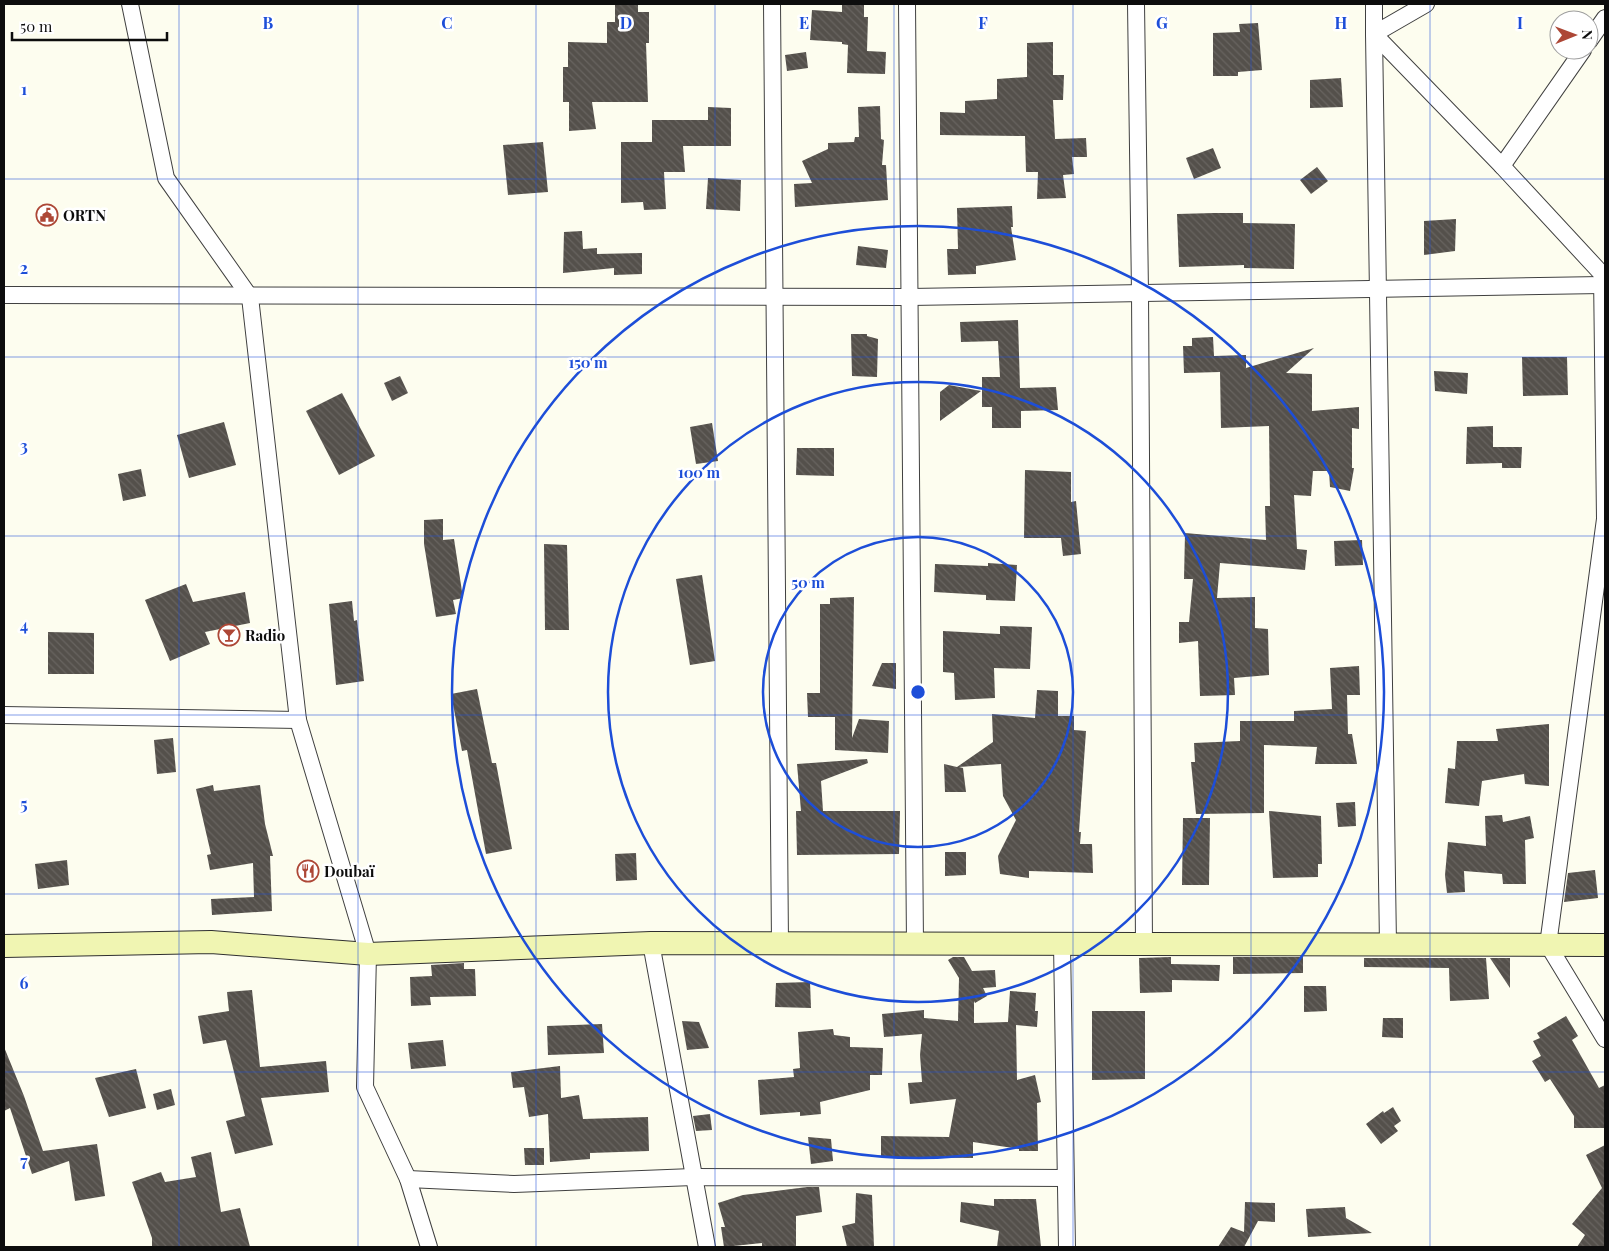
<svg xmlns="http://www.w3.org/2000/svg" width="1609" height="1251" font-family="'Playfair Display',serif">
<defs>
<pattern id="building-back-hatch" width="6" height="6" patternUnits="userSpaceOnUse" patternTransform="scale(1.25)"><rect width="6" height="6" fill="#54504b"/><path d="M-1 5l2 2M0 0l6 6M5-1l2 2" fill="none" stroke="#686460"/></pattern>
</defs>
<rect width="100%" height="100%" fill="#fdfdef"/>
<g fill="url(#building-back-hatch)">
<path d="M615,4H638V12H649V43H646L648,102H592L596,129L569,131V102H563V67H568V42L607,43V22H615Z"/>
<path d="M842,4H864V17H868L867,51L886,52L885,74L847,73L848,45L842,44V42L810,40L812,10L842,12Z"/>
<path d="M1258,23L1262,70L1238,72V76H1213V33L1240,32L1239,24Z"/>
<path d="M1053,42V75H1064L1063,100H1053L1055,139L1086,138L1087,157H1072L1074,174L1063,175L1066,198L1037,199L1038,172H1026L1025,136L940,135V112L965,113V101L997,99V79L1027,77V43Z"/>
<path d="M806,52L808,68L787,71L785,55Z"/>
<path d="M1341,78L1343,107L1310,108V80Z"/>
<path d="M880,106L881,139L884,140L882,165H886L888,200L795,207L794,184L812,183L802,161L828,149V143L854,142L855,137H859L858,107Z"/>
<path d="M708,107L731,108V146H683L685,172H664L666,209L644,210L643,202L621,203V142H652V120H708Z"/>
<path d="M543,142L548,192L508,195L503,145Z"/>
<path d="M1213,148L1221,168L1194,179L1186,158Z"/>
<path d="M1317,167L1328,181L1311,194L1300,180Z"/>
<path d="M708,178L741,180L740,211L706,209Z"/>
<path d="M1012,206L1013,227H1011L1016,260L976,266V274L948,275L947,249H958L957,208Z"/>
<path d="M1214,213H1243V223L1295,224L1294,269L1244,268V265L1179,267L1177,214Z"/>
<path d="M1456,219L1455,251L1424,255V221Z"/>
<path d="M582,231L583,249L597,248V254L642,253V274L614,275V268L563,273L564,232Z"/>
<path d="M858,246L888,250L886,268L856,265Z"/>
<path d="M1018,320L1020,388L1056,387L1058,410L1021,411V428H992V407H982V377H1000L998,341L961,342L960,322Z"/>
<path d="M851,334H867V336L878,339L877,377L852,376Z"/>
<path d="M1213,337L1214,356L1246,355V368L1314,348L1286,373L1312,374V411L1359,407V429L1352,428V468H1354L1350,491L1330,487L1329,471H1313L1311,496L1294,495L1297,549L1307,550L1305,570L1220,563L1217,598L1255,597V628L1268,629L1269,675L1234,678L1235,695L1200,696L1198,641L1179,643V622H1189L1193,579H1184L1185,533L1266,540L1265,506H1270L1269,426L1221,428L1220,372L1184,373L1183,346H1192V338Z"/>
<path d="M1522,357H1567L1568,395L1523,396Z"/>
<path d="M1434,371L1468,373L1467,394L1435,391Z"/>
<path d="M400,376L408,393L392,401L384,383Z"/>
<path d="M949,385L981,391L940,421V392Z"/>
<path d="M342,393L375,456L339,475L306,411Z"/>
<path d="M224,422L236,465L189,478L177,435Z"/>
<path d="M712,423L718,461L696,464L690,427Z"/>
<path d="M1493,426V447H1522L1521,468H1502V463L1466,464L1467,427Z"/>
<path d="M797,448H834V476L796,475Z"/>
<path d="M141,469L146,496L123,501L118,474Z"/>
<path d="M1025,470L1071,472V502L1076,501L1081,554L1063,556L1061,538H1024Z"/>
<path d="M443,519V540L454,539L463,598L453,600L456,614L436,617L424,544V520Z"/>
<path d="M1362,540L1363,565L1335,566L1334,541Z"/>
<path d="M544,544L567,545L569,630H545Z"/>
<path d="M988,563L1017,565L1015,601L986,600V595L934,592L935,564L988,566Z"/>
<path d="M702,575L715,661L690,665L676,579Z"/>
<path d="M186,584L193,602L245,592L250,623L205,632L210,644L170,661L145,600Z"/>
<path d="M854,597L852,738L859,719L889,721L888,753L835,750V717H808L807,693H820V604H830V598Z"/>
<path d="M352,601L354,621L357,620L364,681L336,685L329,604Z"/>
<path d="M1000,626L1032,627L1030,669L994,668L995,698L955,700L954,673L943,672V631L1000,634Z"/>
<path d="M48,632L94,633V674H48Z"/>
<path d="M882,663H896V689L872,686Z"/>
<path d="M1359,666L1360,695H1347L1348,734H1352L1357,764H1315L1317,747L1264,745V813L1196,814L1191,762H1195L1194,743L1240,741V721H1294V711L1332,709L1330,668Z"/>
<path d="M477,689L492,763H496L512,849L486,854L467,750L462,751L451,694Z"/>
<path d="M1037,690L1058,691V716H1074V730L1086,731L1079,832H1081L1080,844H1092L1093,873L1029,871V878L1000,874L998,856L1016,820L1003,796L1001,764L959,767L963,768L966,792H945L944,764L957,767L993,742L992,714L1035,718Z"/>
<path d="M1549,724V786L1525,784L1524,774L1482,781L1479,806L1445,803L1448,768L1455,769L1457,741H1498L1496,729Z"/>
<path d="M173,738L176,772L157,774L154,740Z"/>
<path d="M867,759L868,763L821,781L823,811H900L899,854L797,855L796,811H801L797,764Z"/>
<path d="M213,785L214,791L260,785L265,824L273,856H270L272,911L212,915L211,899L254,897L253,863L210,870L207,855L211,854L196,789Z"/>
<path d="M1355,802L1356,826L1338,827L1336,803Z"/>
<path d="M1269,811L1321,816L1322,864H1318V877L1273,878Z"/>
<path d="M1502,815L1503,822L1530,816L1534,838L1525,840L1526,884H1503L1502,874L1464,871L1465,892L1447,893L1445,875L1448,842L1486,846L1485,816Z"/>
<path d="M1183,818H1210L1209,885H1182Z"/>
<path d="M945,852H966V875L945,876Z"/>
<path d="M636,853L637,880L616,881L615,854Z"/>
<path d="M67,860L69,885L38,889L35,864Z"/>
<path d="M1595,870L1598,898L1564,902L1568,873Z"/>
<path d="M953,957H964L972,971L995,970L996,987L983,988L987,996L975,1003L974,1001V1023L1008,1022L1010,991L1036,993L1035,1011H1038L1037,1027L1016,1025L1017,1080L1035,1075L1041,1102L1037,1103L1038,1151H1019V1149L973,1142V1158L881,1157V1136L949,1137L956,1099L910,1104L908,1083L922,1082L920,1055L922,1034L884,1037L882,1014L924,1010V1018L958,1021L959,978L948,960Z"/>
<path d="M1171,957V964L1220,965L1219,981L1172,980V992L1140,993L1139,958Z"/>
<path d="M1233,957H1303V973L1233,974Z"/>
<path d="M1364,958H1486L1489,999L1450,1001L1449,968L1364,967Z"/>
<path d="M1490,958H1510V988Z"/>
<path d="M464,963V969H475L476,996L430,997L431,1005L411,1006L410,977L432,976L431,965Z"/>
<path d="M810,982L811,1008L775,1007L776,983Z"/>
<path d="M1304,986H1326L1327,1011L1304,1012Z"/>
<path d="M252,990L260,1067L326,1061L329,1092L261,1098L273,1145L235,1154L226,1121L245,1116L226,1040L203,1044L198,1016L229,1011L227,992Z"/>
<path d="M1092,1011H1145V1079L1092,1080Z"/>
<path d="M1566,1016L1578,1036L1572,1040L1599,1088L1605,1085V1128H1574V1116L1550,1079L1545,1082L1532,1061L1541,1056L1533,1041L1540,1038L1537,1033Z"/>
<path d="M1383,1018H1403V1038L1382,1037Z"/>
<path d="M682,1021L699,1022L709,1048L687,1050Z"/>
<path d="M602,1024L604,1053L548,1055L547,1026Z"/>
<path d="M833,1029L834,1035L850,1037V1047L883,1048L882,1075H870V1090L820,1102L821,1114L800,1116V1112L760,1115L758,1080L794,1077L793,1069L800,1068L798,1032Z"/>
<path d="M443,1040L446,1066L411,1069L408,1043Z"/>
<path d="M4,1047L24,1096L43,1151L97,1144L105,1196L75,1201L69,1161L32,1174L10,1108L4,1111Z"/>
<path d="M560,1066L561,1098L579,1095L583,1119L648,1117L649,1151L590,1153V1159L550,1162L548,1114L529,1117L524,1087L513,1088L511,1072Z"/>
<path d="M136,1069L146,1108L109,1117L95,1078Z"/>
<path d="M171,1089L175,1105L157,1110L153,1094Z"/>
<path d="M1393,1107L1401,1121L1394,1126L1398,1131L1381,1144L1366,1124L1383,1111L1384,1113Z"/>
<path d="M710,1114L712,1130L696,1131L693,1116Z"/>
<path d="M808,1137L831,1139L833,1161L811,1164Z"/>
<path d="M1605,1145V1247H1577L1585,1235L1572,1224L1602,1188L1586,1155Z"/>
<path d="M524,1148H544V1165H525Z"/>
<path d="M211,1152L221,1212L240,1208L250,1247H152V1238L132,1182L161,1172L165,1182L196,1177L191,1157Z"/>
<path d="M807,1187H819L822,1212L796,1216V1247H762V1243L724,1247L721,1227H725L718,1203L743,1195Z"/>
<path d="M856,1193L872,1195L874,1247H847L842,1226L855,1223Z"/>
<path d="M994,1199H1036L1041,1247H997L999,1231L960,1222L961,1202L994,1206Z"/>
<path d="M1245,1202L1275,1203V1222L1258,1221L1244,1247H1218L1231,1227L1244,1232Z"/>
<path d="M1345,1207L1346,1218L1372,1233L1308,1237L1306,1209Z"/>
</g>
<g fill="none" stroke-linecap="round" stroke-linejoin="round">
<g stroke="#404040" stroke-width="18">
<g id="street">
<path d="M130,4L166,178L250,297L298,720L368,954L365,1087L408,1179L429,1247"/>
<path d="M772,4L780,944"/>
<path d="M907,4L915,944"/>
<path d="M1136,4L1140,293L1144,944"/>
<path d="M1374,4V34L1502,166L1602,274"/>
<path d="M1589,41L1605,18"/>
<path d="M1502,166L1583,50"/>
<path d="M1605,273L1602,274L1605,519L1548,945L1605,1039"/>
<path d="M4,295L910,297L1602,285"/>
<path d="M4,715L298,720"/>
<path d="M651,943L707,1247"/>
<path d="M1062,944L1067,1247"/>
<path d="M1388,944L1374,34L1426,4"/>
<path d="M408,1179L514,1184L693,1177L1065,1178"/>
</g>
</g>
<g stroke="#2f2f2f" stroke-width="24">
<path id="secondary" d="M4,946L211,942L368,954L651,943L1605,945"/>
</g>
<use href="#street" stroke="#fff" stroke-width="16"/>
<use href="#secondary" stroke="#f0f5b2" stroke-width="22"/>
</g>
<path fill="none" stroke="#1d4ed8" stroke-width="1" stroke-opacity="0.55" d="M179,4V1247M358,4V1247M536,4V1247M715,4V1247M894,4V1247M1073,4V1247M1251,4V1247M1430,4V1247M4,179H1605M4,357H1605M4,536H1605M4,715H1605M4,894H1605M4,1072H1605"/>
<g fill="none" stroke="#1d4ed8" stroke-width="2.5">
<circle cx="918" cy="692" r="155"/>
<circle cx="918" cy="692" r="310"/>
<circle cx="918" cy="692" r="466"/>
</g>
<defs>
<g id="civic-ring" transform="scale(1.125)"><circle r="9.5" fill="#fff" stroke="#ad4736" stroke-width="1.5"/><path d="M-.6-6.5H3V-4.5H.6V-3L4-1V1h2V6H-6V1h2V-1L-.6-3ZM-1.2 2.5V6h2.4V2.5Z" fill="#ad4736"/></g>
<g id="bar-ring" transform="scale(1.125)"><circle r="9.5" fill="#fff" stroke="#ad4736" stroke-width="1.5"/><path d="M-6-5H6L.8 .8V4.5H3.5V6h-7V4.5H-.8V.8Z" fill="#ad4736"/></g>
<g id="restaurant-ring" transform="scale(1.125)"><circle r="9.5" fill="#fff" stroke="#ad4736" stroke-width="1.5"/><path d="M-5-6h1v4h1v-4h1v4h1v-4h1v5L-1.5 .5V6h-2V.5L-5-1ZM5-6V6H3V1.5H1.5Q1.5-4 5-6Z" fill="#ad4736"/></g>
</defs>
<g fill-rule="evenodd">
<use href="#civic-ring" x="47" y="215"/>
<use href="#bar-ring" x="229" y="635"/>
<use href="#restaurant-ring" x="308" y="871"/>
</g>
<g text-anchor="middle" dominant-baseline="central" stroke-width="5" stroke-linejoin="round" paint-order="stroke">
<g font-size="15" font-weight="bold" fill="#0d0d0d" stroke="#fff" text-anchor="start">
<text x="63" y="215">ORTN</text>
<text x="245" y="635">Radio</text>
<text x="324" y="871">Doubaï</text>
</g>
</g>
<g font-size="16" text-anchor="middle" font-weight="bold" fill="#1d4ed8" stroke="#fff" stroke-width="5" stroke-linejoin="round" paint-order="stroke">
<text x="268" y="29">B</text>
<text x="447" y="29">C</text>
<text x="626" y="29">D</text>
<text x="804" y="29">E</text>
<text x="983" y="29">F</text>
<text x="1162" y="29">G</text>
<text x="1341" y="29">H</text>
<text x="1520" y="29">I</text>
<text x="24" y="95">1</text>
<text x="24" y="274">2</text>
<text x="24" y="452">3</text>
<text x="24" y="631">4</text>
<text x="24" y="810">5</text>
<text x="24" y="989">6</text>
<text x="24" y="1167">7</text>
</g>
<circle cx="918" cy="692" r="8" fill="#1d4ed8" stroke="#fff" stroke-width="2.5"/>
<g font-size="15" text-anchor="middle" font-weight="bold" fill="#1d4ed8" stroke="#fff" stroke-width="5" stroke-linejoin="round" paint-order="stroke">
<text x="588" y="368">150 m</text>
<text x="699" y="478">100 m</text>
<text x="808" y="588">50 m</text>
</g>
<rect width="1609" height="1251" fill="none" stroke="#0d0d0d" stroke-width="10"/>
<g transform="translate(1574 35) rotate(89)"><circle r="24" fill="#ffffff" stroke="#9e9e9e"/>
<path d="M0-4L9 19L0 12L-9 19Z" fill="#ad4736"/>
<text y="-8" font-size="14" font-weight="bold" text-anchor="middle" fill="#0d0d0d">N</text>
</g>
<path d="M12 32v8h155v-8" fill="none" stroke="#0d0d0d" stroke-width="2.5"/>
<text x="20" y="32" font-size="15" fill="#0d0d0d" stroke="#ffffff" stroke-width="4" paint-order="stroke">50 m</text>
</svg>
